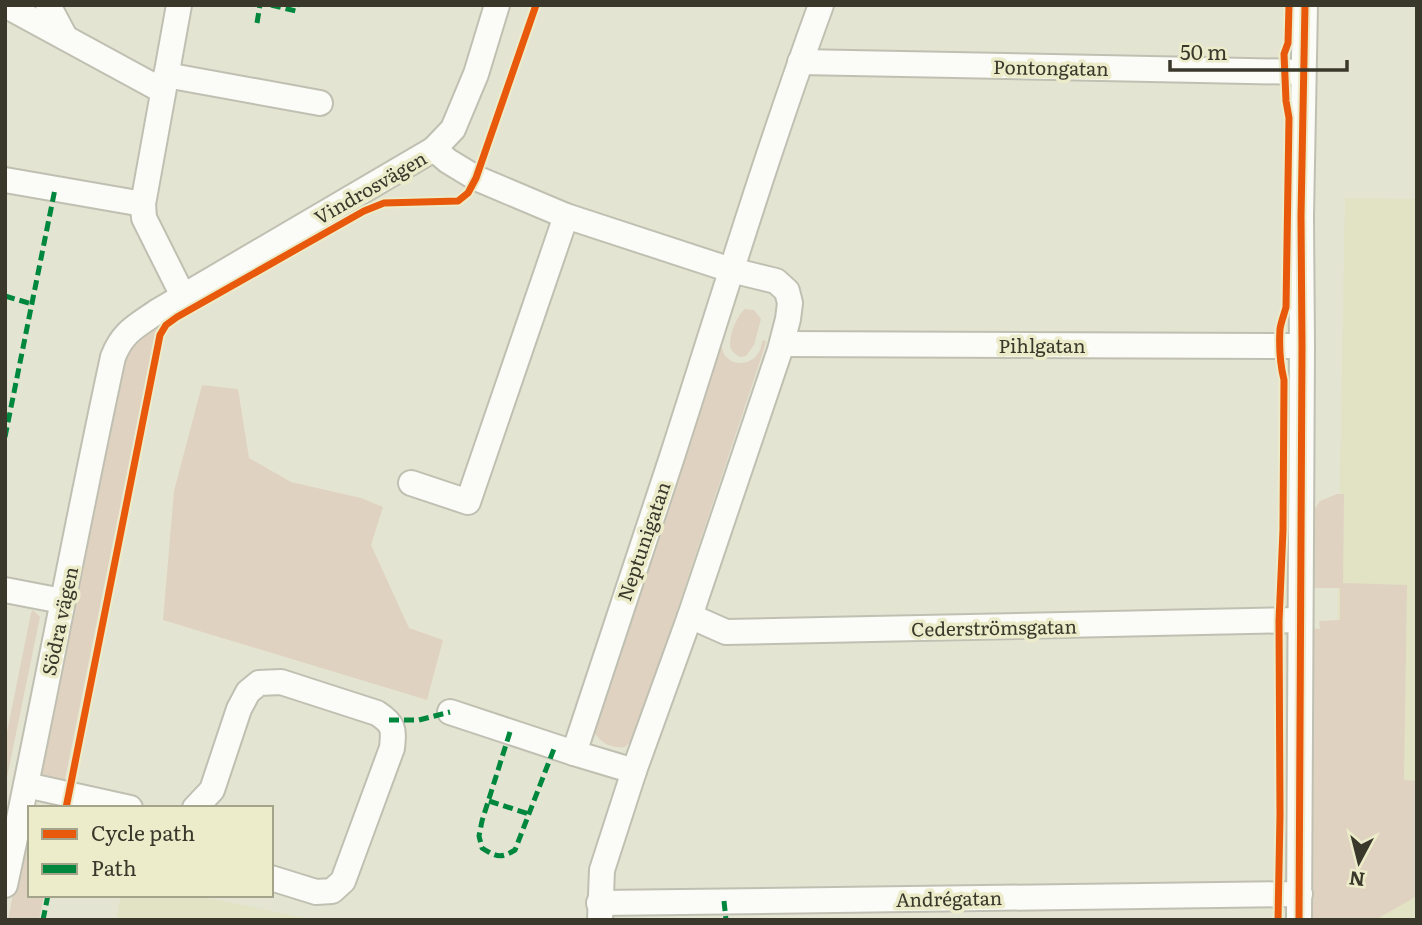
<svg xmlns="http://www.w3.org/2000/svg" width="1422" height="925" font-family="Literata,serif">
<rect width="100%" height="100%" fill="#e4e4d3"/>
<g fill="#e2e2c4">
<path d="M1345,198L1417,199V920H1332Z"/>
<path d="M121,895H193L314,920H116Z"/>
</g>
<g fill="#e0d2c0">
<path d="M745,309L754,310L761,319L754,345L746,356L740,357C736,354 733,353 731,349C727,339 737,315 745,309Z"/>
<path d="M157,327L145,384L64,784L51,780L40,773L118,376L131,348Z"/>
<path d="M725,328L726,330C725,335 722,341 722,347C723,364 746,368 756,356C760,352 761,347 762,341L764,340L766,342L764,349L635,737L625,747C611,749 599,742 593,730Z"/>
<path d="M202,385L238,389L249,458L291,482L361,498L383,507L371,545L409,628L443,640L427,700L163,620L174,491Z"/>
<path d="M1337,494H1344L1343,583L1407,585L1404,780L1417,781V896L1375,920H1310L1312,628L1320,629L1319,621L1340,620V588H1312V513L1320,501Z"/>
<path d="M33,610L40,617L5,787V742L31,613Z"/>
<path d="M26,828L30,829V895H44L39,920H8Z"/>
</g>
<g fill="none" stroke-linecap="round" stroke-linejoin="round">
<g stroke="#c0c0b2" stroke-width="28">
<g id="minor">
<path d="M5,5L163,91"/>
<path d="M48,5L65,37"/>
<path d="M179,5L143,204L144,218L183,296"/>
<path d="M800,62L1303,72"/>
<path d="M166,75L320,103"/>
<path d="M434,149L448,161L476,178L566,216L731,270L776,281L787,291L790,303L788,319L780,350L690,616L634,771L602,870L600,920"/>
<path d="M5,180L143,204"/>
<path d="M782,344L1302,346"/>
<path d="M411,483L468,502L566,216"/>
<path d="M5,590L62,601"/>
<path d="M690,616L726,632L1300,620"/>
<path d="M450,712L574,753"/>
<path d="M634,771L574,753C606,655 639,558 671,460C720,308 766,155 821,5"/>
<path d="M26,785L130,808"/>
<path d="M195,808L212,790L239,709L248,692L259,683L281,682L377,713C394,724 394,729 392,748L343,881L332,891L316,892L271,878"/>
<path d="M5,885C43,709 75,532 113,357C123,331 137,326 158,311L434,149L453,129L476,74L497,5"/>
<path d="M599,903L1300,894"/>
<path d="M1299,920L1302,346L1301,216L1305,5"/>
</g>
</g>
<use href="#minor" stroke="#fbfbf8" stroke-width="24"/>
<g stroke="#00873e" stroke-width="5" stroke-dasharray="10 5" stroke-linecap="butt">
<path d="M271,5L296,11L297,5"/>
<path d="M257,23L260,5"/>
<path d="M5,296L32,304"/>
<path d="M5,437L55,189"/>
<path d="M389,720H419L450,712"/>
<path d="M510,732L482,821L479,836L482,848C497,857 500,859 515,850L555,746"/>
<path d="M489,801L529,814"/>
<path d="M724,901L726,920"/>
<path d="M43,920L48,895"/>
</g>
<g stroke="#ececcb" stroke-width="11">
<g id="cycleway">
<path d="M66,808L160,335L166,325L177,317L364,211L384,203L458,201L468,193L476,178L536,5"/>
<path d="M1278,920L1280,815L1279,621L1283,530L1284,380C1280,364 1279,346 1280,329C1281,322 1284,315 1286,307L1289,118L1286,101L1284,54L1288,43L1289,5"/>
<path d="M1299,920L1302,346L1301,216L1305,5"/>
</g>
</g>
<use href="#cycleway" stroke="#e8590c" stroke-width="7"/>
</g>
<g text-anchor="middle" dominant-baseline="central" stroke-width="7" stroke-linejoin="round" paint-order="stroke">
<g font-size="19" fill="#39382b" stroke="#ececcb">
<text transform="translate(1051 67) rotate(1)">Pontongatan</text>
<text transform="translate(370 187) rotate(-30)">Vindrosvägen</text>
<text x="1042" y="345">Pihlgatan</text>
<text transform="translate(643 541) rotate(-71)">Neptunigatan</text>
<text transform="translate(59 621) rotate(-78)">Södra vägen</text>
<text transform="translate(994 627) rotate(-1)">Cederströmsgatan</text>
<text transform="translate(949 898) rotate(-1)">Andrégatan</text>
</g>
</g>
<rect width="1422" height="925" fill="none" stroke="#39382b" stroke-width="14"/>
<rect x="28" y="806" width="245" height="91" fill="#ececcb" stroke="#a4a48b" stroke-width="2"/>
<rect x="42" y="829" width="35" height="10" fill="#e8590c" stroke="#a4a48b" stroke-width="2"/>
<text x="91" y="841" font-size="21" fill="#39382b">Cycle path</text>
<rect x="42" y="864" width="35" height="10" fill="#00873e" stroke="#a4a48b" stroke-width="2"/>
<text x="91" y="876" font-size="21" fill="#39382b">Path</text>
<g transform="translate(1359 862) rotate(187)" stroke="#ececcb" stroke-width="5" paint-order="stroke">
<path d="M0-5L12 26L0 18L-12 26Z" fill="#39382b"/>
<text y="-10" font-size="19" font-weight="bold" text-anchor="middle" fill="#39382b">N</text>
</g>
<path d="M1170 60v10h177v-10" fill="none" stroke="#39382b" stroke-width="3.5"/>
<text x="1180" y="60" font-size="21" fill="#39382b" stroke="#ececcb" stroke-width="5" paint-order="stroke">50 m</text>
</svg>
